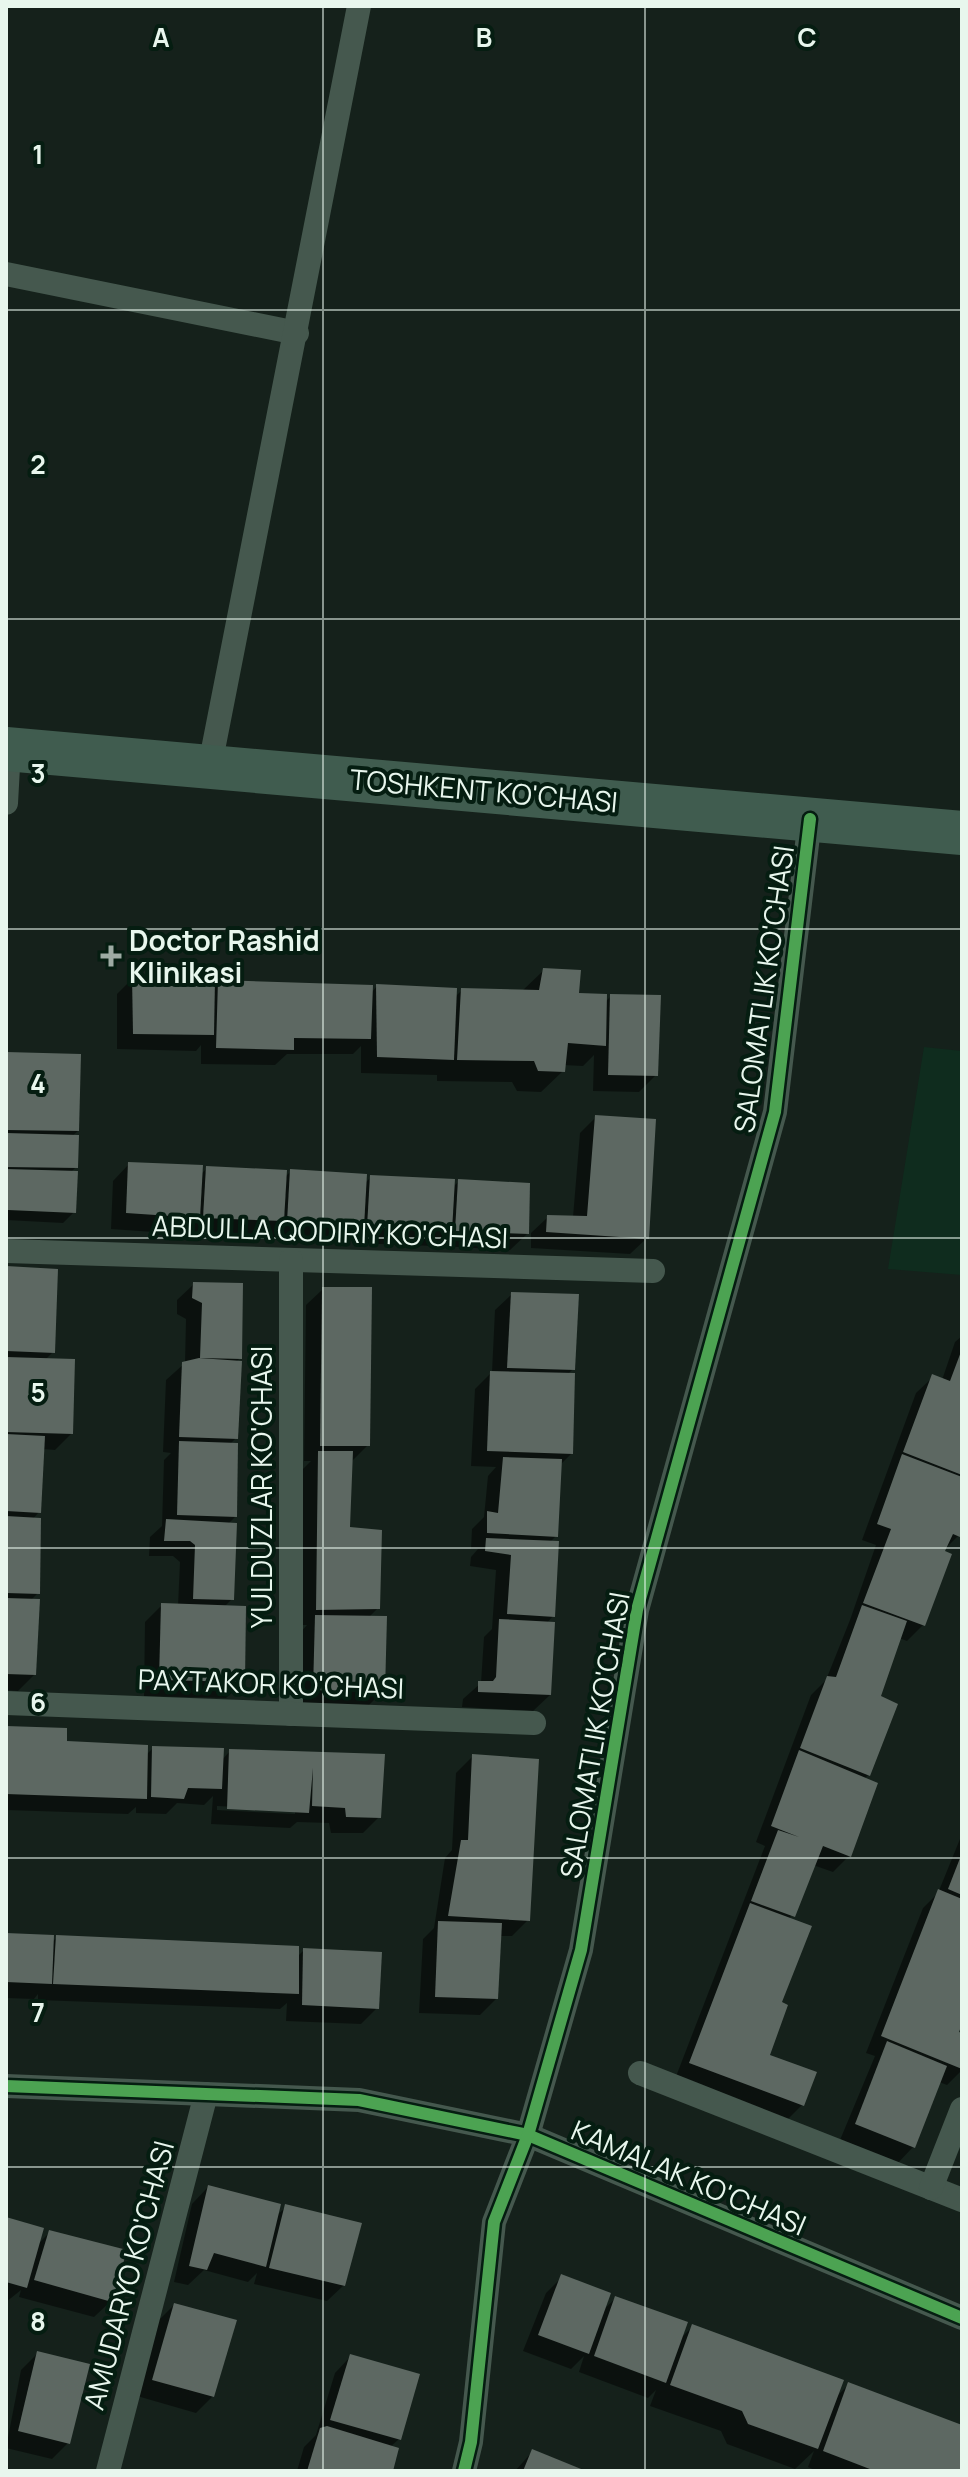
<svg xmlns="http://www.w3.org/2000/svg" width="968" height="2477" font-family="Manrope,sans-serif">
<rect width="100%" height="100%" fill="#15211b"/>
<path fill="#0f2c1e" d="M924,1047L962,1051V1275L888,1269Z"/>
<g fill="#0007" fill-rule="evenodd">
<path d="M544,970L577,995L605,1002L611,996L656,1075L639,1092L593,1091L594,1055L583,1066L563,1065V1071L541,1092L517,1091L512,1082L437,1081V1075L361,1073V1046L353,1054H287L275,1065L201,1064V1045L196,1051L117,1049V994L133,978L213,988L219,982L371,993L377,986L455,997L462,990L522,991Z"/>
<path d="M6,1054L78,1131L71,1137L76,1167L70,1173L74,1212L63,1223L6,1220Z"/>
<path d="M596,1117L647,1238L630,1254L531,1248V1233L548,1217H573L580,1133Z"/>
<path d="M129,1164L201,1174L207,1168L284,1178L291,1171L365,1183L371,1177L453,1187L459,1181L527,1234L510,1250L440,1246V1240L434,1246L352,1243V1236L346,1243L272,1237V1231L266,1237L188,1234V1227L182,1234L111,1229L113,1181Z"/>
<path d="M6,1268L53,1352L45,1360L71,1434L55,1450L43,1449L39,1512L32,1520L38,1593L30,1601L34,1675L18,1691L6,1690Z"/>
<path d="M194,1284L240,1358L235,1363L236,1438L229,1445L235,1517L228,1524L232,1599L224,1607L243,1682L226,1698L144,1696L145,1622L162,1605L178,1606L180,1562L173,1556H149L150,1537L162,1526L164,1460L171,1453L163,1452L166,1380L185,1363L186,1319L177,1314V1300Z"/>
<path d="M323,1289L368,1445L352,1461L348,1529L378,1608L369,1617L383,1691L367,1707L298,1706L300,1633L307,1625H301L303,1469L311,1461H304L306,1305Z"/>
<path d="M512,1294L573,1369L568,1374L571,1454L560,1465L556,1536L549,1543L553,1616L546,1624L550,1695L533,1711L462,1707L463,1699L481,1683L484,1637L492,1629L496,1570L470,1566L471,1557L478,1549H471L472,1529L484,1517L488,1476L496,1467L471,1466L475,1389L492,1372L495,1310Z"/>
<path d="M962,1336V1526L958,1536L942,1552L923,1625L907,1641L899,1638L878,1697L869,1774L864,1779L849,1856L833,1872L813,1865L789,1920L779,2004L767,2056L802,2105L786,2121L675,2079L765,1846L756,1842L811,1695L826,1680L850,1620L876,1545L862,1540L916,1393L933,1377L942,1380L955,1342Z"/>
<path d="M6,1728L65,1743L146,1755L153,1748L222,1760L230,1751L383,1756L379,1817L363,1833H331L329,1823L297,1822L290,1828L211,1824L213,1796L204,1805L177,1803L166,1814L136,1813V1807L128,1814L6,1810ZM217,1806L295,1810V1814L217,1810Z"/>
<path d="M472,1757L528,1920L512,1936H499L497,1998L480,2015L419,2013L423,1939L434,1928L445,1858L452,1850L456,1773Z"/>
<path d="M962,1834V2018L956,2033L962,2036V2070L947,2085L939,2082L913,2147L897,2164L840,2140L875,2056L866,2053L923,1908L938,1893Z"/>
<path d="M6,1935L52,1942L57,1937L297,1957L304,1950L377,2008L361,2024L286,2021L287,2003L280,2009L38,2000V1994L34,1999L6,1998Z"/>
<path d="M208,2187L276,2216L286,2207L344,2285L327,2301L254,2284L257,2273L248,2282L204,2270L188,2285L174,2282L192,2204Z"/>
<path d="M6,2220L38,2244L50,2232L111,2301L94,2317L19,2297L21,2290L6,2302Z"/>
<path d="M562,2277L602,2311L616,2298L679,2340L693,2326L835,2398L849,2384L962,2427V2471H817L808,2467L814,2451L795,2469L727,2444L721,2431L650,2406L656,2390L648,2398L579,2372L584,2356L571,2369L523,2351L546,2293Z"/>
<path d="M174,2305L213,2396L196,2413L137,2396L158,2321Z"/>
<path d="M38,2353L68,2443L52,2459L6,2448L21,2370Z"/>
<path d="M351,2356L399,2439L390,2447L391,2471H297L304,2447L316,2435L335,2373Z"/>
<path d="M532,2452L581,2471H515Z"/>
</g>
<g fill="#5d6862">
<path d="M543,968L581,970L579,993L607,994L606,1046L568,1043L565,1072L538,1071L534,1061L457,1060L461,988L539,990Z"/>
<path d="M132,976L215,980L214,1035L133,1034Z"/>
<path d="M218,980L373,985L371,1039L294,1038V1050L216,1048Z"/>
<path d="M376,984L457,988L454,1060L377,1057Z"/>
<path d="M610,994L661,995L658,1076L608,1075Z"/>
<path d="M6,1052L81,1054L79,1131L6,1130Z"/>
<path d="M595,1115L656,1119L649,1239L546,1232L547,1215L587,1216Z"/>
<path d="M6,1133L79,1135L78,1168L6,1167Z"/>
<path d="M128,1162L203,1165L200,1218L126,1213Z"/>
<path d="M206,1166L287,1170L284,1221L203,1218Z"/>
<path d="M6,1169L78,1171L76,1213L8,1210Z"/>
<path d="M290,1169L367,1174L364,1227L287,1222Z"/>
<path d="M370,1175L455,1179L452,1231L367,1227Z"/>
<path d="M458,1179L530,1183L529,1234L455,1231Z"/>
<path d="M6,1266L58,1269L55,1353L6,1351Z"/>
<path d="M193,1282L243,1283L242,1359L200,1358L202,1303L192,1298Z"/>
<path d="M322,1287H372L370,1446H320Z"/>
<path d="M511,1292L579,1294L575,1370L507,1368Z"/>
<path d="M962,1349V1475L903,1452L932,1374L950,1381Z"/>
<path d="M6,1357L75,1359L73,1434L6,1432Z"/>
<path d="M199,1358L242,1361L238,1439L179,1437L182,1362Z"/>
<path d="M490,1371L575,1373L573,1454L487,1451Z"/>
<path d="M6,1434L45,1436L41,1513L6,1511Z"/>
<path d="M179,1441L238,1443L237,1517L177,1515Z"/>
<path d="M318,1451H353L350,1527L382,1530L380,1609L316,1610Z"/>
<path d="M902,1454L962,1477V1531L960,1537L953,1534L945,1551L952,1554L925,1626L863,1603L891,1529L877,1524Z"/>
<path d="M503,1457L562,1459L558,1537L487,1533V1511L498,1513Z"/>
<path d="M6,1516L41,1518L40,1594L6,1593Z"/>
<path d="M166,1519L237,1523L234,1600L193,1599L195,1545L190,1541H164Z"/>
<path d="M486,1538L559,1541L555,1617L507,1614L511,1555L485,1551Z"/>
<path d="M6,1598L40,1599L36,1675L6,1674Z"/>
<path d="M161,1603L246,1606L245,1682L159,1680Z"/>
<path d="M862,1605L907,1621L881,1696L898,1704L870,1776L800,1748L827,1676L836,1677Z"/>
<path d="M315,1615L387,1616L385,1692L313,1690Z"/>
<path d="M499,1619L555,1622L551,1695L478,1692V1681H493L496,1677Z"/>
<path d="M6,1726L67,1728V1741L148,1745L147,1799L6,1794Z"/>
<path d="M152,1746L224,1748L222,1789L188,1788L184,1799L151,1797Z"/>
<path d="M229,1749L385,1754L381,1818L346,1817L345,1808L312,1806L313,1768L309,1813L227,1809Z"/>
<path d="M799,1750L878,1783L851,1857L823,1846L795,1917L751,1901L778,1830L799,1837L771,1826Z"/>
<path d="M472,1754L539,1759L530,1921L448,1916L461,1840H468Z"/>
<path d="M962,1853V1895L948,1889Z"/>
<path d="M938,1889L962,1899V2024L959,2032L962,2033V2069L881,2036Z"/>
<path d="M750,1903L812,1926L782,2002L788,2005L770,2055L817,2072L804,2106L689,2063Z"/>
<path d="M438,1921L502,1923L498,1999L435,1997Z"/>
<path d="M6,1933L54,1935L52,1984L6,1982Z"/>
<path d="M56,1935L299,1946V1994L53,1984Z"/>
<path d="M303,1948L382,1952L379,2009L302,2005Z"/>
<path d="M887,2041L947,2066L915,2148L855,2124Z"/>
<path d="M208,2185L281,2204L266,2267L214,2253L207,2270L189,2266Z"/>
<path d="M285,2204L362,2223L345,2286L269,2268Z"/>
<path d="M6,2217L44,2228L27,2288L6,2282Z"/>
<path d="M49,2230L127,2250L112,2302L34,2280Z"/>
<path d="M561,2274L611,2293L589,2354L538,2335Z"/>
<path d="M615,2296L688,2322L666,2383L594,2356Z"/>
<path d="M174,2303L237,2320L214,2397L152,2380Z"/>
<path d="M692,2324L844,2380L818,2449L748,2424L742,2411L670,2385Z"/>
<path d="M37,2351L90,2364L70,2444L18,2431Z"/>
<path d="M350,2354L420,2374L401,2440L330,2420Z"/>
<path d="M848,2382L962,2425V2471H875L823,2451Z"/>
<path d="M327,2426L399,2448L393,2471H307L320,2428Z"/>
<path d="M532,2449L586,2471H523Z"/>
</g>
<g fill="none" stroke-linecap="round" stroke-linejoin="round">
<g stroke="#45584e" stroke-width="24">
<path d="M6,274L297,333"/>
<path d="M210,765L359,6"/>
<path d="M6,803L9,749"/>
<path d="M6,1251L653,1271"/>
<path d="M291,1260V1714"/>
<path d="M6,1703L534,1723"/>
<path d="M640,2073L962,2200"/>
<path d="M6,2086L359,2100L528,2135L962,2318"/>
<path d="M931,2188L962,2109"/>
<path d="M108,2471L206,2094"/>
<path d="M464,2471L471,2442L494,2222L528,2135L581,1950L637,1610L775,1112L810,819"/>
</g>
<path stroke="#405c4f" stroke-width="44" d="M6,749L962,833"/>
<g stroke="#051d11" stroke-width="17">
<g id="cycleway">
<path d="M6,2086L359,2100L528,2135L962,2318"/>
<path d="M464,2471L471,2442L494,2222L528,2135L581,1950L637,1610L775,1112L810,819"/>
</g>
</g>
<use href="#cycleway" stroke="#4ca352" stroke-width="12"/>
</g>
<path fill="none" stroke="#e8f6ed" stroke-width="2" stroke-opacity="0.55" d="M323,6V2471M645,6V2471M6,310H962M6,619H962M6,929H962M6,1238H962M6,1548H962M6,1858H962M6,2167H962"/>
<path fill="#9eaba4" stroke="#051d11" stroke-width="3" d="M107 944h8v8h8v8h-8v8h-8v-8h-8v-8h8z"/>
<g text-anchor="middle" dominant-baseline="central" stroke-width="8" stroke-linejoin="round" paint-order="stroke">
<g font-size="28" fill="#e8f6ed" stroke="#051d11">
<text transform="translate(484 790) rotate(5)">TOSHKENT KO'CHASI</text>
<text transform="translate(763 989) rotate(-82)">SALOMATLIK KO'CHASI</text>
<text transform="translate(330 1231) rotate(2)">ABDULLA QODIRIY KO'CHASI</text>
<text transform="translate(261 1487) rotate(-90)">YULDUZLAR KO'CHASI</text>
<text transform="translate(271 1683) rotate(2)">PAXTAKOR KO'CHASI</text>
<text transform="translate(594 1735) rotate(-80)">SALOMATLIK KO'CHASI</text>
<text transform="translate(689 2177) rotate(23)">KAMALAK KO'CHASI</text>
<text transform="translate(128 2275) rotate(-75)">AMUDARYO KO'CHASI</text>
</g>
<g font-size="28" font-weight="bold" fill="#e8f6ed" stroke="#051d11" text-anchor="start">
<text x="129" y="940">Doctor Rashid<tspan x="129" dy="32">Klinikasi</tspan></text>
</g>
</g>
<g font-size="26" text-anchor="middle" font-weight="bold" fill="#e8f6ed" stroke="#051d11" stroke-width="8" stroke-linejoin="round" paint-order="stroke">
<text x="161" y="47">A</text>
<text x="484" y="47">B</text>
<text x="807" y="47">C</text>
<text x="38" y="164">1</text>
<text x="38" y="474">2</text>
<text x="38" y="783">3</text>
<text x="38" y="1093">4</text>
<text x="38" y="1402">5</text>
<text x="38" y="1712">6</text>
<text x="38" y="2022">7</text>
<text x="38" y="2331">8</text>
</g>
<rect width="968" height="2477" fill="none" stroke="#e8f6ed" stroke-width="16"/>
</svg>
